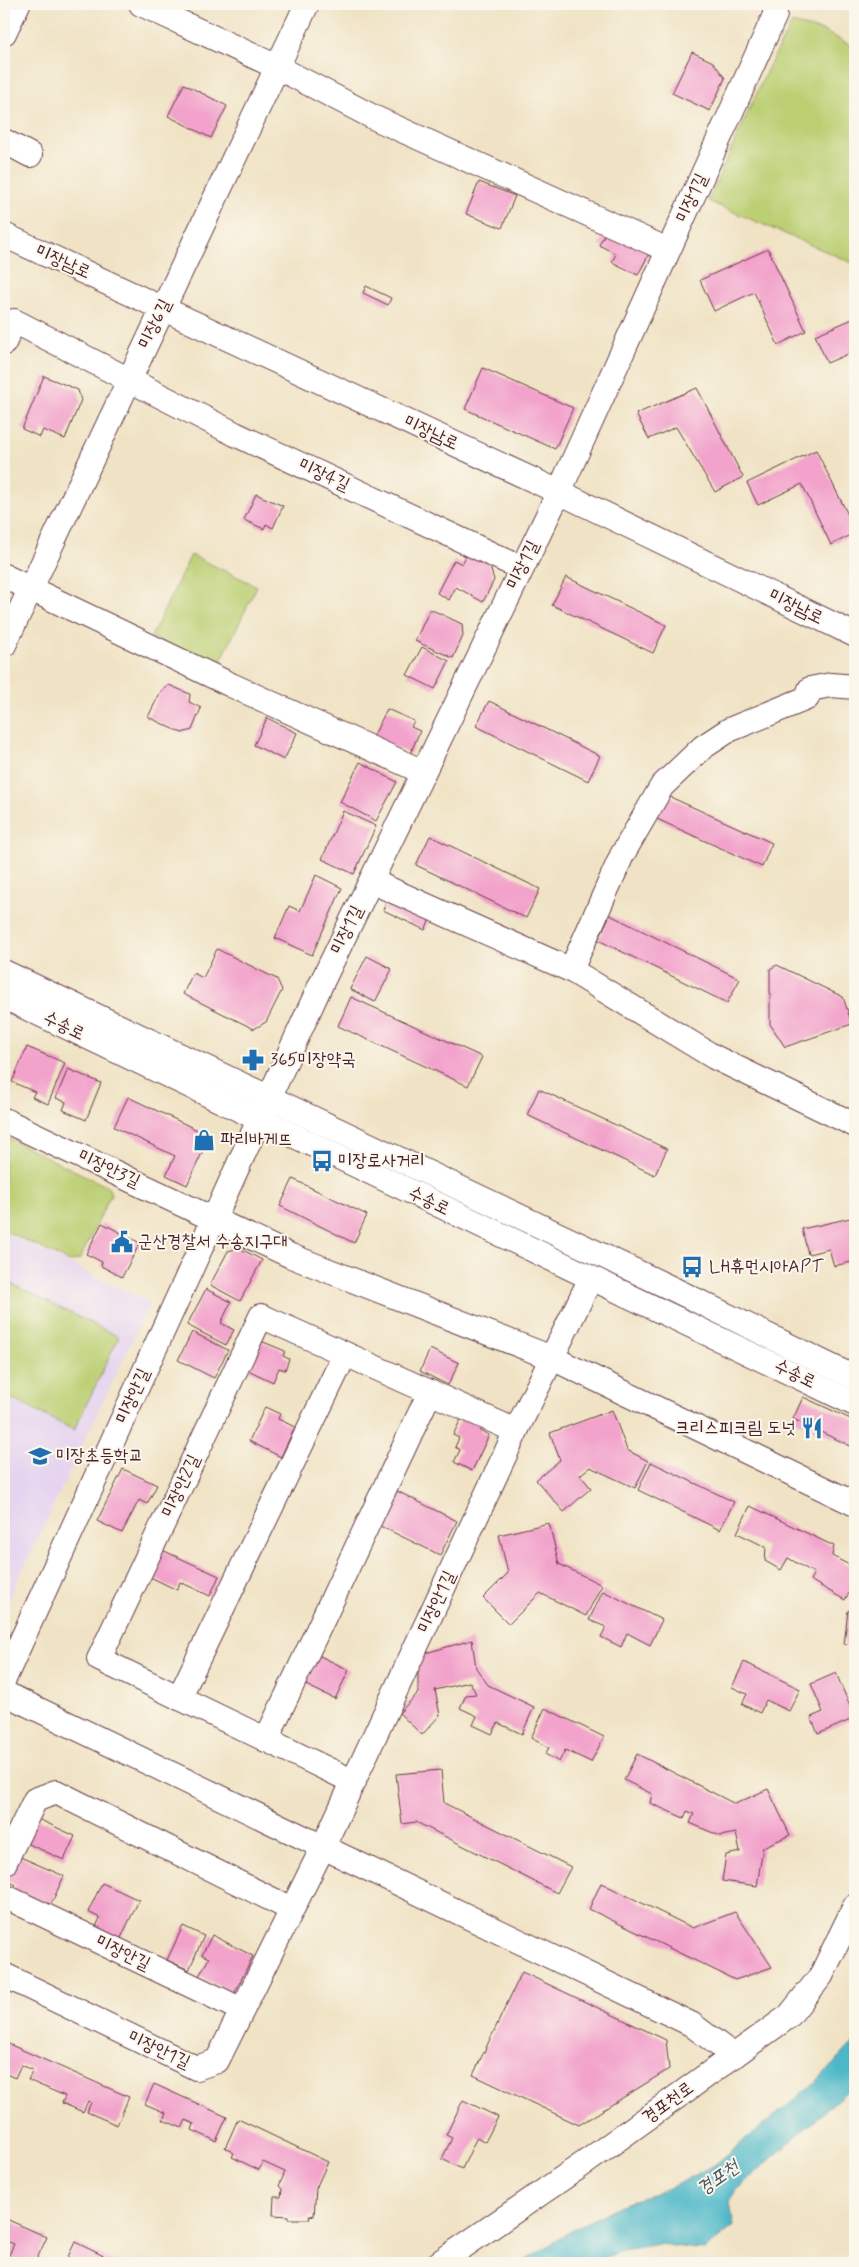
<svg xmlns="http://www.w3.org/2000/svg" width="859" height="2267" font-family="Mynerve,'Poor Story',sans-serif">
<rect width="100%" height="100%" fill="#fbf7ec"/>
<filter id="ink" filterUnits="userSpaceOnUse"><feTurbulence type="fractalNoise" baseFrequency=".02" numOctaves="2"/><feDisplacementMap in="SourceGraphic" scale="10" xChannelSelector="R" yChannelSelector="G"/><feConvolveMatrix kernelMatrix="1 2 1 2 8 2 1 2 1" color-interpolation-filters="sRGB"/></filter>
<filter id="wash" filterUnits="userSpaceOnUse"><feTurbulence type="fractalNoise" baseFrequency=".0096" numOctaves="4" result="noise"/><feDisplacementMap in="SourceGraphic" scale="20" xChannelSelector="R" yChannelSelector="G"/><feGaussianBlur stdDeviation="1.12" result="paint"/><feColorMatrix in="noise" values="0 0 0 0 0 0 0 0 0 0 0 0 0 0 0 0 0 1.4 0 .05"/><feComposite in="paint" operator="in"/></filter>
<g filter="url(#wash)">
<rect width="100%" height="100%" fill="#f0e3c5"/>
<path fill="#e5d3f0" d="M4,1232L150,1303L4,1609Z"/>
<g fill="#bccf73" stroke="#83774f">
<path d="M792,23L823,31L855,47V264L708,201L767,70Z"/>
<path d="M191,555L257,586L217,669L151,637Z"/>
<path d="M4,1136L108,1187L111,1194L80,1259L70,1262L4,1230Z"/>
<path d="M4,1280L119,1337L74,1430L4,1395Z"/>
</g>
<path fill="#4bb7c7" stroke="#4a6b79" d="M855,2041V2084L735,2191L730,2202L734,2226L704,2250L659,2244L623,2250L593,2263H521L578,2227L621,2205L672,2187L713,2166L814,2084Z"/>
<g id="blocks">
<g fill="#f2a2cb">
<path d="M692,52L713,62L725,78L710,111L672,93Z"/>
<path d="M184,84L227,106L211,138L168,116Z"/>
<path d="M479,182L515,196L502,228L466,214Z"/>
<path d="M608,227L652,248L638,275L612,262L616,254L599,245Z"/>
<path d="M768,249L806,331L778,345L754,292L714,311L700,280Z"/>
<path d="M366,286L391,298L388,305L363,293Z"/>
<path d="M855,318V351L827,363L815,335Z"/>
<path d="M483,368L573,408L555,449L465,409Z"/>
<path d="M44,376L78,390L81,400L65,439L43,430L40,437L22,429Z"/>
<path d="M697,388L743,477L715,492L676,427L649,439L636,414Z"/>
<path d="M816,450L855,529V533L831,545L802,484L758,505L747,483Z"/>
<path d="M256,494L283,506L273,528L266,524L264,529L244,520Z"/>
<path d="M468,552L489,563L494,580L483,602L456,587L449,600L437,593L454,560L462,564Z"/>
<path d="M566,577L666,625L653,653L552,605Z"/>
<path d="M430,609L462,624L463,636L453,658L415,641Z"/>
<path d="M422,647L449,661L435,689L407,675Z"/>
<path d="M169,685L190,694L189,702L201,708L192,730L182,733L148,717L161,691Z"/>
<path d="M489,701L600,756L588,781L476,726Z"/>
<path d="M387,709L414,721L411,727L420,731L410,754L373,737Z"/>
<path d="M267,718L297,733L284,760L254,745Z"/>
<path d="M360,762L397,782L376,821L340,802Z"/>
<path d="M668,796L772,843L762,867L657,819Z"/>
<path d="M343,811L376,826L354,874L322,859Z"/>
<path d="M430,836L540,889L526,918L416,865Z"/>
<path d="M316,875L342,888L312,955L275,938L289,906L300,911Z"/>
<path d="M388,898L431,917L425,930L383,910Z"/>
<path d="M610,915L740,979L727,1003L598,940Z"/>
<path d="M217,949L277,979L282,990L266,1022L254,1029L183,994L193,973L203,978Z"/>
<path d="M367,956L392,969L375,1002L350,989Z"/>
<path d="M777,965L843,997L852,1024L785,1047L770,1024V969Z"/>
<path d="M351,997L482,1057L468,1086L338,1026Z"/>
<path d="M27,1047L65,1063L48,1104L32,1097L35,1092L12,1082Z"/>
<path d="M68,1069L101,1083L86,1120L63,1110L66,1102L56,1098Z"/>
<path d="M539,1089L667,1149L655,1175L527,1115Z"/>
<path d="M128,1097L210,1136L187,1185L166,1175L175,1156L114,1127Z"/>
<path d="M293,1179L367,1215L354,1243L280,1206Z"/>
<path d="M855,1217V1269L852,1270L851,1262L834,1266L829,1249L808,1254L802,1229Z"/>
<path d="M102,1223L140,1243L122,1277L101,1266L102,1262L86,1254Z"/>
<path d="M239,1248L262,1260L240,1301L210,1285L228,1251Z"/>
<path d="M206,1289L231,1302L221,1323L234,1330L226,1345L187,1325Z"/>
<path d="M192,1332L228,1350L214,1378L178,1360Z"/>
<path d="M261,1341L285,1351L283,1356L289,1359L285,1370L279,1368L273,1382L248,1370Z"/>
<path d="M430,1349L459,1363L448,1385L420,1371Z"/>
<path d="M803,1397L855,1421V1448L793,1419Z"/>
<path d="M265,1407L280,1414L278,1419L295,1427L281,1457L249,1441Z"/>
<path d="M612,1410L627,1450L648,1461L635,1488L590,1467L580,1475L591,1488L564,1512L536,1480L560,1460L550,1433Z"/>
<path d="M462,1417L483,1427L480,1431L489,1435L472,1471L454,1462L460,1450L455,1447L459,1438L453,1435Z"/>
<path d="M651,1462L734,1502L720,1530L638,1490Z"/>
<path d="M123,1469L157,1485L147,1504L139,1500L122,1533L97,1521Z"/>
<path d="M397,1491L457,1521L440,1555L380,1526Z"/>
<path d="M750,1506L834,1546L832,1556L855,1568V1595L850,1591L845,1600L810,1580L814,1573L788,1558L781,1570L765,1561L766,1547L737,1533Z"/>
<path d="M549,1523L559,1564L602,1585L586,1616L540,1593L509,1624L483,1598L508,1573L499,1535Z"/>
<path d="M160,1549L219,1576L210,1596L180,1582L177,1590L148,1576Z"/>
<path d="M603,1591L662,1620L650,1645L627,1633L621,1647L601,1637L606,1627L589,1620Z"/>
<path d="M855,1609V1645L844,1644L848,1611Z"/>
<path d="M472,1640L476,1668L488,1685L534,1707L522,1734L498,1723L492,1734L473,1725L477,1716L460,1708L466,1695L476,1694L470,1682L435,1690L440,1715L422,1735L399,1713L418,1693V1655Z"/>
<path d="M318,1655L349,1670L335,1699L304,1684Z"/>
<path d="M744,1662L800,1689L789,1711L766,1700L760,1713L742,1704L747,1694L732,1687Z"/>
<path d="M836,1673L855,1718L818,1734L811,1717L823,1712L811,1684Z"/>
<path d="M545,1708L604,1737L591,1762L565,1750L559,1762L545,1754L549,1748L531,1738Z"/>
<path d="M637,1754L735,1804L768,1789L790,1835L763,1847L757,1886L722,1881L726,1855L740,1852L736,1833L720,1836L690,1823L694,1814L687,1811L684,1818L650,1803L652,1794L624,1780Z"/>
<path d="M441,1770L444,1803L571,1867L557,1893L416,1822L402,1824L396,1774Z"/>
<path d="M36,1818L75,1836L64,1860L24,1842Z"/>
<path d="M18,1856L64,1876L48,1911L11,1895L16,1885L7,1881Z"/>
<path d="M102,1883L139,1900L119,1942L94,1931L100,1918L88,1912Z"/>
<path d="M601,1883L693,1928L735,1912L772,1967L735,1980L589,1909Z"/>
<path d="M183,1926L204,1936L189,1970L167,1960Z"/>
<path d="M212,1935L253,1956L234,1994L199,1976L209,1958L202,1955Z"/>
<path d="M522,1972L666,2040L669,2069L579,2125L473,2075Z"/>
<path d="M4,2042L129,2097L117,2125L87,2112L91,2102L88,2101L83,2112L62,2103L65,2096L28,2080L33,2070L21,2065L15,2078L4,2073Z"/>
<path d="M154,2084L227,2117L216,2141L192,2130L194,2124L186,2120L182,2128L163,2120L166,2113L145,2104Z"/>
<path d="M463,2100L498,2117L485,2142L477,2137L462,2169L442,2159L452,2138L446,2135Z"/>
<path d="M238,2119L328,2162L316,2188L314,2216L309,2215L310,2219H289V2216L273,2215L274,2197H281L282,2189L279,2186L285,2172L263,2162L259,2170L232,2157L234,2153L225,2148Z"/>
<path d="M4,2218L47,2237L35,2263H23L8,2257L14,2244L9,2242L4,2253Z"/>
<path d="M75,2242L118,2263H65Z"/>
</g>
</g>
</g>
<g filter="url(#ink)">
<use href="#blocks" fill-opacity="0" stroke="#633c42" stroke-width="1"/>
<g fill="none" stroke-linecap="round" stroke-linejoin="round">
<g stroke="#633c42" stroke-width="26">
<g id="minor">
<path d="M141,4L277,67L375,118L668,250"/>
<path d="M4,33L18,4"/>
<path d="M4,141L30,155"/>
<path d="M4,235L559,492L855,635"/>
<path d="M4,343L14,321L235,434L521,568"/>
<path d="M4,576L231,685L423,772"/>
<path d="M4,645L307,4"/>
<path d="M373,879L382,886L571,970L622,855L662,786L703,747L729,730L807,698L810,689L831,685L855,687"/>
<path d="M571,970L714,1057L855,1125"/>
<path d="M4,972L675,1290L855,1378"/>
<path d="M4,997L855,1404"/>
<path d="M4,1120L291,1256L552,1358L855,1504"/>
<path d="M591,1278L516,1431L323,1847L691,2024L734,2056"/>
<path d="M4,1679L321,984L559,492L775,15V4"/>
<path d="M4,1693L323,1847L217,2061L196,2068L4,1975"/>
<path d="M179,1698L345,1354"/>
<path d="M266,1740L430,1392"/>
<path d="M354,1782L99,1659L261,1316L516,1431"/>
<path d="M4,1864L35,1800L56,1792L291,1909"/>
<path d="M4,1896L242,2010"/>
<path d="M439,2263L589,2160L789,2016L821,1976L855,1906"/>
</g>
</g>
<use href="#minor" stroke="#fff" stroke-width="24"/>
</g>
</g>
<defs>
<g id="pharmacy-bare" transform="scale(1.725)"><path d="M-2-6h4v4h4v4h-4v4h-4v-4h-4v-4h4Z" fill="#1f6fb2" stroke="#fbf7ec" stroke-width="2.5" paint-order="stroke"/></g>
<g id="shop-bare" transform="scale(1.725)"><path d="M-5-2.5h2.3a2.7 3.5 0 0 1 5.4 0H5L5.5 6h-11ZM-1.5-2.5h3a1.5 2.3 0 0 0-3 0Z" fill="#1f6fb2" stroke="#fbf7ec" stroke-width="2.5" paint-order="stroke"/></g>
<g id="bus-bare" transform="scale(1.725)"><path d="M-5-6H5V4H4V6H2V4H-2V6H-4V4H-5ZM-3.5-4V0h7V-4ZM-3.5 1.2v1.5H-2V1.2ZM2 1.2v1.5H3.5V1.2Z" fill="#1f6fb2" stroke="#fbf7ec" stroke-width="2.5" paint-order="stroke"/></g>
<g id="civic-bare" transform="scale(1.725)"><path d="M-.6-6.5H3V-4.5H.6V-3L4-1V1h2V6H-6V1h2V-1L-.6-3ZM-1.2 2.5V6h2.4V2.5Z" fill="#1f6fb2" stroke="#fbf7ec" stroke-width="2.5" paint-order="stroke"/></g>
<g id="restaurant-bare" transform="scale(1.725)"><path d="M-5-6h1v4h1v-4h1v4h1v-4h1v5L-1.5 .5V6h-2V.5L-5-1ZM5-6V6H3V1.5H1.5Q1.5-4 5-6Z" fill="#1f6fb2" stroke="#fbf7ec" stroke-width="2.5" paint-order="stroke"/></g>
<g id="school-bare" transform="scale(1.725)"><path d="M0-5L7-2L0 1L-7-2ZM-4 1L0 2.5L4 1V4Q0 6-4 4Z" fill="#1f6fb2" stroke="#fbf7ec" stroke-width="2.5" paint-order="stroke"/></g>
</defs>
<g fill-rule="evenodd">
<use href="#pharmacy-bare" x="253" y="1060"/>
<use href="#shop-bare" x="204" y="1140"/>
<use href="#bus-bare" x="322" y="1161"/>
<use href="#civic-bare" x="122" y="1242"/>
<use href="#bus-bare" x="692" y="1267"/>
<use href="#restaurant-bare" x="812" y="1428"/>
<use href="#school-bare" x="40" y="1456"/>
</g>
<g text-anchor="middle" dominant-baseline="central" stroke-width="4" stroke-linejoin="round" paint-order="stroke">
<g font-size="18" fill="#4a1f2b" stroke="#fbf7ec">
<text transform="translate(692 198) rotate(-65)">미장1길</text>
<text transform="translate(63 262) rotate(24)">미장남로</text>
<text transform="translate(155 324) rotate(-64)">미장6길</text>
<text transform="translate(431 433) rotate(25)">미장남로</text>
<text transform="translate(324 475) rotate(25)">미장4길</text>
<text transform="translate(523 565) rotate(-64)">미장1길</text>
<text transform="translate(796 607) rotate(26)">미장남로</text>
<text transform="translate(347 930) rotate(-64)">미장1길</text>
<text transform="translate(64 1026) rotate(26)">수송로</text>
<text transform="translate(109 1169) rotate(25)">미장안3길</text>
<text transform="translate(429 1201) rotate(26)">수송로</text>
<text transform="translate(795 1374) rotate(26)">수송로</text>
<text transform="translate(133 1396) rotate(-66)">미장안길</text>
<text transform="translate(181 1486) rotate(-65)">미장안2길</text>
<text transform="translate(437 1602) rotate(-65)">미장안1길</text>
<text transform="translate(123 1953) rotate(26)">미장안길</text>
<text transform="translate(159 2050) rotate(25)">미장안1길</text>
<text transform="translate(668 2103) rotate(-36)">경포천로</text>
</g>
<g font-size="18" fill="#4a1f2b" stroke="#fbf7ec" text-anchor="start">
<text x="270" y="1060">365미장약국</text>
<text x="220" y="1140">파리바게뜨</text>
<text x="338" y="1161">미장로사거리</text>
<text x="138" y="1242">군산경찰서 수송지구대</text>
<text x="709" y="1267">LH휴먼시아APT</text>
<text x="796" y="1428" text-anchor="end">크리스피크림 도넛</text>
<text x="56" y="1456">미장초등학교</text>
</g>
<g font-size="19" font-style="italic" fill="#4a5462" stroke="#fbf7ec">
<text transform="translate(718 2178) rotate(-35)">경포천</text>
</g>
</g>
<rect width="859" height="2267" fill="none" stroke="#fbf7ec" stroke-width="20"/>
</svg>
